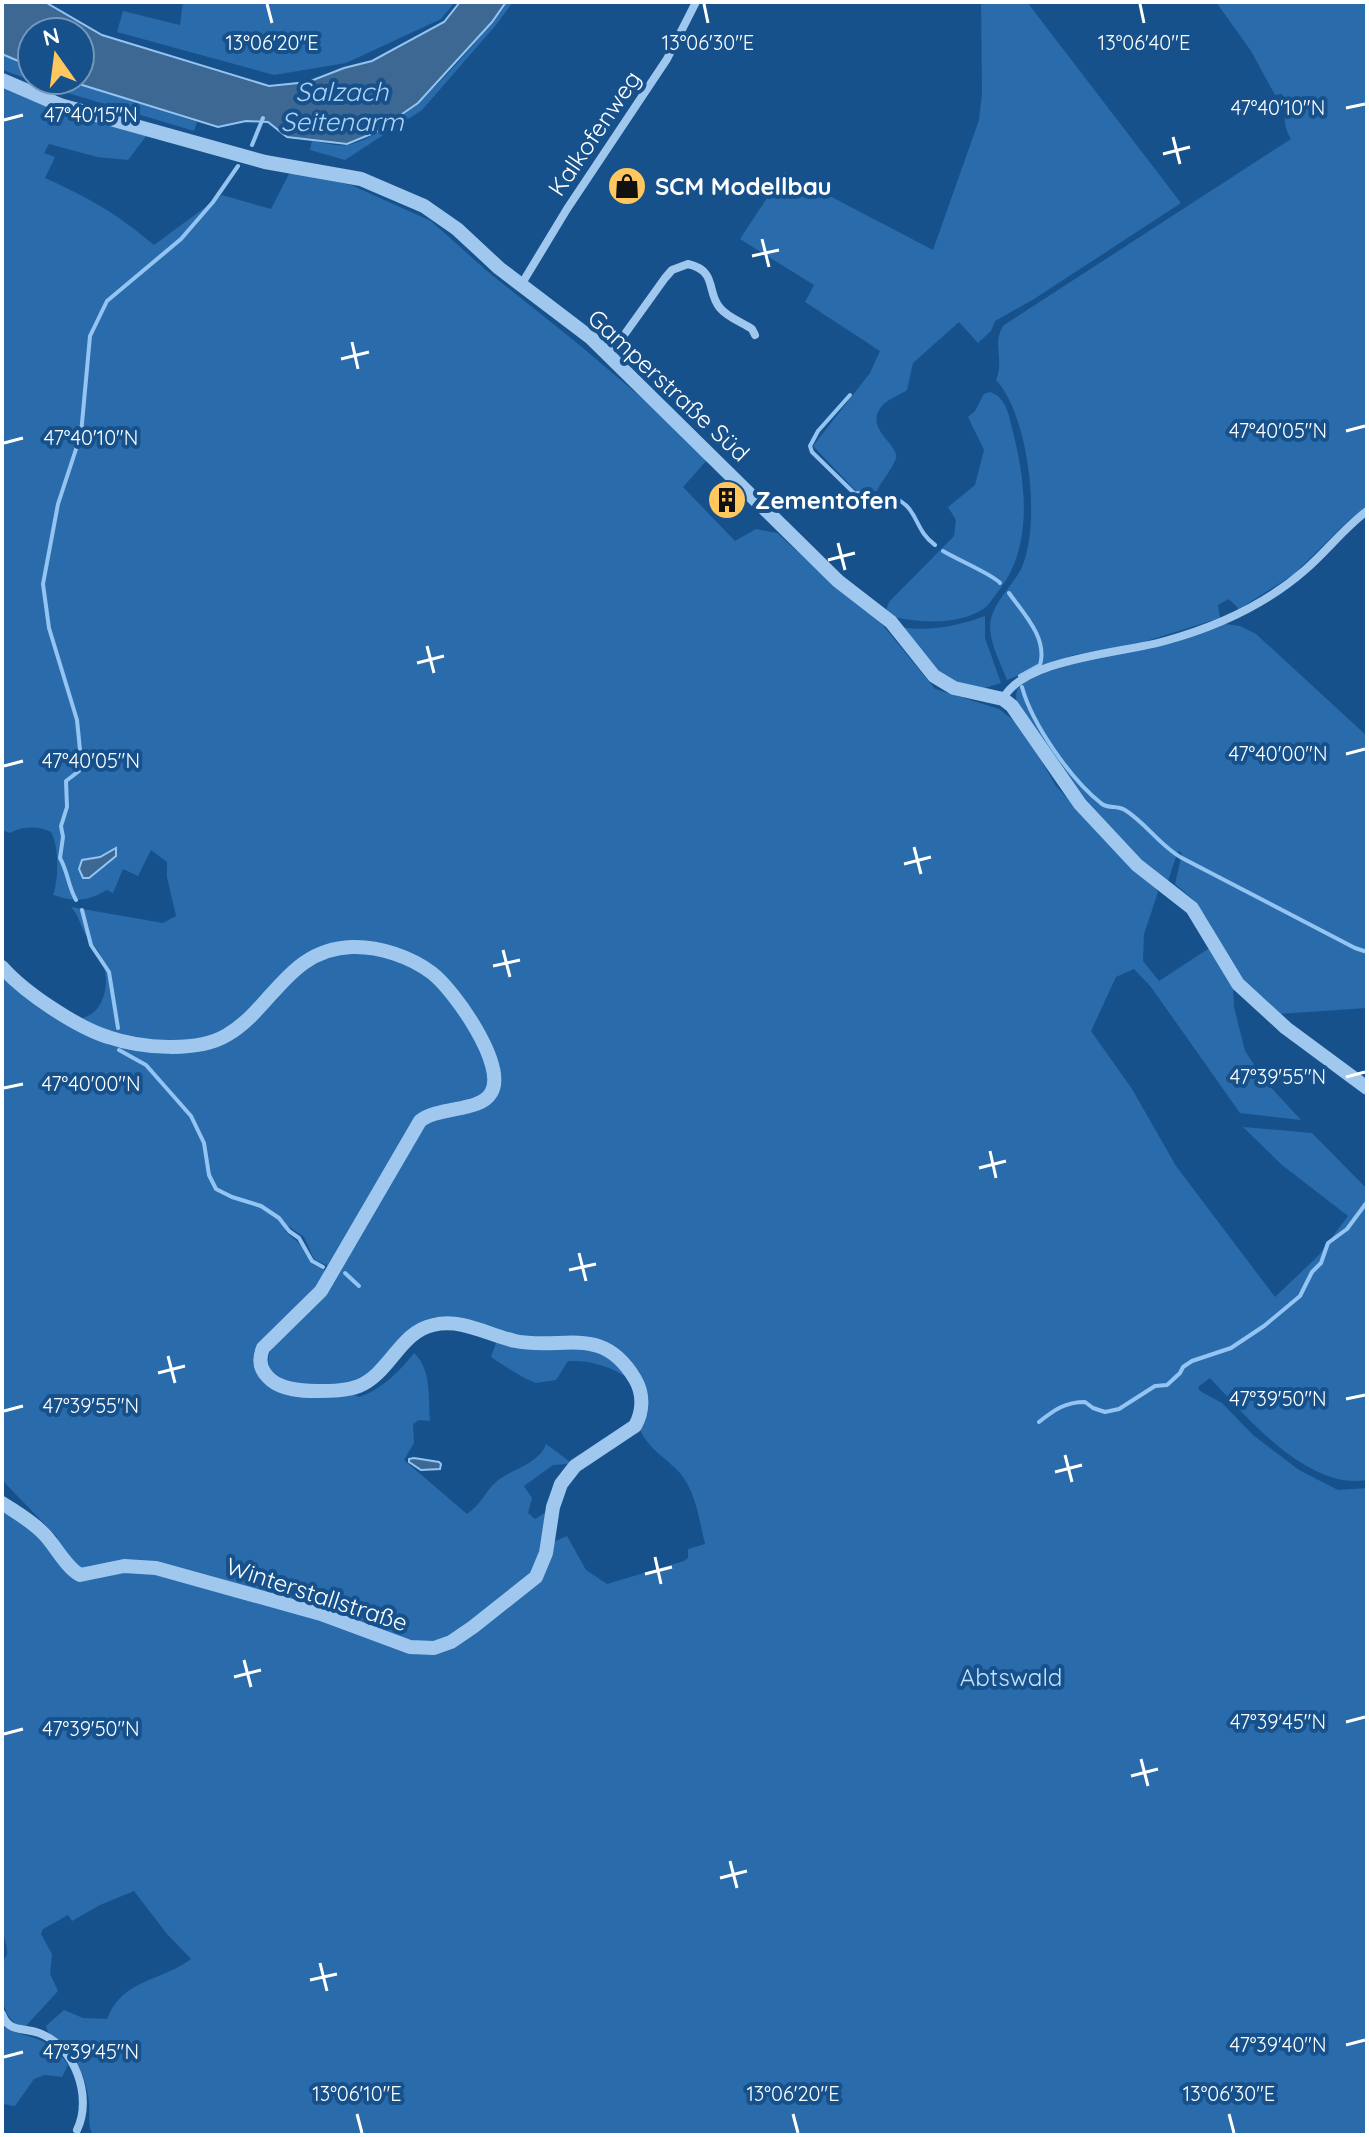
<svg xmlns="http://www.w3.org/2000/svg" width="1369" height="2137" font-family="Quicksand,sans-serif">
<rect width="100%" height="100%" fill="#16518c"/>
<g fill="#296bab">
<path d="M183,2H455L441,19L346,63L274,75L117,32L123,11L180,25Z"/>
<path d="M506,2H513L496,25L422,110L345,160L310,150L312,141C322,142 338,147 348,145C401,134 477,45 506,2Z"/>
<path d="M981,2H1027L1181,203L1034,299L995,321L991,331L978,343L959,322L913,363L907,390C900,395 886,400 881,407C864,429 899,444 896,458C894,466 881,482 877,491H856L813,446L870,373L880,351L805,302L814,285L740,239L784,172L933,250L979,120L982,93Z"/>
<path d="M1216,2H1367V507L1348,521L1293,575L1239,609L1229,599L1218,605L1220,618L1137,644L1073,655L1007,680C1001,664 991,646 990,628C990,605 1011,588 1021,569C1042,526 1029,415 996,380C1005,360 991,343 1004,325L1291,139C1281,123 1287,113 1282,94L1275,95L1251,51Z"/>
<path d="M2,54L32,67V80H66L197,122L194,131L61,91L8,72L2,69Z"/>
<path d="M2,87L57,110L147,135L128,160L97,157L49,144L44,153L55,157L45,178C91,199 116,213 154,245L222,195L271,209L290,172L351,185L431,221L487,271L577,343L675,426L707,460L683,487L735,541L756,529L777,533L828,579L877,618L935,689L999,709L1021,726L1056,786L1101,835L1152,881L1158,892L1144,934L1143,961L1159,981L1211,947L1233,984L1234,1007L1245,1051L1265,1081L1301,1120L1240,1113L1151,987L1134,969L1116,977L1091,1031L1132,1089L1176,1166L1275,1297L1318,1256L1348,1216L1282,1165L1243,1127L1312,1133L1367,1189V1480C1308,1490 1247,1418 1210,1378L1198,1387L1200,1391L1222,1403L1253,1435L1299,1470L1338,1490L1367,1488V2135H93C87,2125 90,2115 89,2103C88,2090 84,2077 78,2065C70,2051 48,2039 46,2026L64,2010L83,2018L107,2019C123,1978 161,1982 191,1959L167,1934L134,1891L100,1905L72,1921L68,1915L43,1929L41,1934L52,1954L50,1974L58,1991L25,2027C0,2023 0,1986 2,1966C2,1961 6,1958 7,1954C8,1947 3,1935 2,1928V1510L30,1527L53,1548L57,1537L2,1480V972C25,998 56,1014 86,1031C94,1035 104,1043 113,1046C117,1047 121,1045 125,1046C159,1048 202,1058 232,1037C273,1008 296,953 353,951C377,950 401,958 422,971C445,985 503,1060 488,1088C477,1107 435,1103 417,1117L330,1267L314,1259L304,1237L288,1226L285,1231L301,1245L312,1264L329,1272L308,1299L257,1345C251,1356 252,1364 259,1374C282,1408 335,1384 359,1397C381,1390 400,1371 414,1353C432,1370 428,1397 430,1421L419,1420L413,1424L414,1443L404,1460L467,1514C482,1504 485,1491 497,1481C512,1469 539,1464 546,1444L569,1461L568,1464L553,1465L524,1486L532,1498L528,1513L535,1519L549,1510C547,1528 547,1549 539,1565C526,1591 462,1637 434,1644L438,1651C465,1643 523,1600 539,1577C547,1567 550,1555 553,1542L567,1536L586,1570L607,1584L684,1561L688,1558V1549L705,1544C699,1520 696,1492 680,1473C667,1459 649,1449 641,1432C641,1420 648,1409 647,1397C644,1368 611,1343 584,1338C562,1334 539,1341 517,1337C488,1332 466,1313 436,1317C387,1325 396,1392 316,1386C303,1385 286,1385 275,1377C265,1368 268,1355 273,1343L325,1295L411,1140C419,1130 426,1120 438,1115C456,1108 481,1114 495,1099C511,1080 492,1050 482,1031C452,974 379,917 312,953C243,990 257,1049 157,1041C130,1039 104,1034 82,1018C109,1012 110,974 100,954C97,947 89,941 85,934C80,924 79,916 71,907L163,923L176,916L167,877V862L151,850L138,876L123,869L113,893L107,890C86,902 75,902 53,895C59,879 59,847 51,832C38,826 23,826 10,833L2,830Z"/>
<path d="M990,392C1007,398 1009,416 1013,432C1026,485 1034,547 997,593C994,597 990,603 986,607C961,626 918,623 890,616L886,610L889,602L954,536L956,520L948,507L975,485L984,450L968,417L975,411L984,394Z"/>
<path d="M985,616V638L1001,683L984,688L950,682L937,672L900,627C930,632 957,626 985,616Z"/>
<path d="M1226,624L1240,626L1256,634L1367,736V1008L1278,1014L1259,1000L1220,949L1210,924L1195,901L1175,884L1182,853L1178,851L1168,881C1102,834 1063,769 1017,705C1016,698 1015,692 1019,687C1034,668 1193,632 1226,624Z"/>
<path d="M497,1340C531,1342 576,1338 606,1355C615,1361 622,1370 628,1378C610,1366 590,1360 568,1361L556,1380L536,1383C519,1376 506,1367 491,1357Z"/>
<path d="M2,2022C11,2034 19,2033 31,2037C47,2041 60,2052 68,2065L62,2077L45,2075L34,2079L15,2106L2,2104Z"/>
</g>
<g fill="#3d6893" stroke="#93c4f2" stroke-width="2">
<path d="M2,2H45L102,35L269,86L308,82L344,68L372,61L444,22L460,2H506L492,22L418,103L376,132L347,144L287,137L268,122L246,121L218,127L66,80H80V32H32V67L2,54Z"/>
<path d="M116,848V856L89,878H83L79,869L82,860L100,857Z"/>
<path d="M414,1458L439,1462L441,1464L440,1469L421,1470L409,1462V1459Z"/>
</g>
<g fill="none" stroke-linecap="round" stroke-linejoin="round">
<g stroke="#93c4f2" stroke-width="4">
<path d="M252,145L263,118"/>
<path d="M850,395L818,431L810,446L812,452L854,493L873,494"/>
<path d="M884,496C920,501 911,528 935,545"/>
<path d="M943,551C956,559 994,575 1000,583"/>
<path d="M1009,593C1023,613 1048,638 1040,665L1020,676"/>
<path d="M1022,687C1032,724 1071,780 1102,804C1109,809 1117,805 1125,810C1146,823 1160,846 1182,858L1355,948L1367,952"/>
<path d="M76,900C68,886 68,872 60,858L63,837L61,826L67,807L66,781L79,771L80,750L77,720L49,628L43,584L58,504L81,434L90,336L107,301L181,239L213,202L238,166"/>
<path d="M82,910L91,945L109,972L118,1028"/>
<path d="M119,1050L146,1065L191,1116L204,1143L209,1175L216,1189L232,1197L261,1206L279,1218L289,1231L299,1238L312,1261L323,1267"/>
<path d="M345,1273L359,1286"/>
<path d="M1039,1422C1054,1410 1065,1402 1085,1402L1093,1408L1105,1412L1119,1409L1155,1386L1167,1385L1180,1373L1183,1367L1192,1361L1231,1348L1264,1326L1300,1296L1312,1272L1321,1263L1328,1243L1347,1229L1367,1202"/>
</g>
<g stroke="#a0c8ef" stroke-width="8">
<path d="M521,285L567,209L667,59L696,2"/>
<path d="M609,356L665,278L672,270L688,264C718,271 706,292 720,308C727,317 743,323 752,329L755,335"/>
<path d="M1003,699C1023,658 1124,653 1165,641C1216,627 1265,605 1305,570C1327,551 1344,528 1367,511"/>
<path d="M2,2014C9,2033 22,2027 39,2033C75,2046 93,2097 77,2130"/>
</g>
<g stroke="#a0c8ef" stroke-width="14">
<path d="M2,80L60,105L265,162L361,179L424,206L457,229L499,268L591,338L838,581L891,622L934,676L954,688L1003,699L1012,706L1080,804L1137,865L1192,908L1238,984L1286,1028L1367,1088"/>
<path d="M2,967C24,992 76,1027 108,1037C140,1048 197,1053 227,1035C273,1008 288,949 352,947C379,946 411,957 432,973C454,990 508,1066 491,1093C480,1112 439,1106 420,1121L321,1291L263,1348C258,1360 260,1371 271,1380C283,1390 302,1391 317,1391C331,1391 346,1391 359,1386C390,1373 400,1332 433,1325C462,1318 488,1335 515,1341C562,1351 602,1323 635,1379C644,1394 643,1412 635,1426L575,1466L561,1484L553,1507L546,1553L536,1577L473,1627L451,1642L434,1648L410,1647L321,1614L156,1568L124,1566L80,1575C66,1567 56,1547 45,1535C32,1521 17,1513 2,1503"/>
</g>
</g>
<path fill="none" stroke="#fff" stroke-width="3" d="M267,4L272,23M704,4L708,23M1140,4L1144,23M1346,108L1365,104M4,120L23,115M1173,137L1180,164M1163,154L1190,147M762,239L769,267M752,256L779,250M352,342L358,369M341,359L369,352M1346,431L1365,426M4,443L23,438M838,543L845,570M828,560L855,553M427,646L434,673M417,663L444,656M1346,754L1365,749M4,766L23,761M914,847L921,874M904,864L931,857M503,950L510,977M493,966L520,960M1346,1077L1365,1072M4,1088L23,1084M990,1151L996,1178M979,1168L1006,1161M579,1253L586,1281M569,1270L596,1264M168,1356L175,1383M158,1373L185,1366M1346,1399L1365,1395M4,1411L23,1406M1065,1455L1072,1482M1055,1472L1082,1465M655,1557L661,1584M645,1574L672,1567M244,1660L251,1687M234,1677L261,1670M1346,1722L1365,1717M4,1734L23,1729M1141,1759L1148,1786M1131,1776L1158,1769M730,1861L737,1888M720,1878L747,1871M320,1963L327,1991M310,1980L337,1974M1346,2045L1365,2040M4,2057L23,2052M357,2114L362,2133M793,2114L798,2133M1229,2114L1234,2133"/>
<defs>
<g id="shop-disc" transform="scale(2)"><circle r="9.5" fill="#ffc75e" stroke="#16518c"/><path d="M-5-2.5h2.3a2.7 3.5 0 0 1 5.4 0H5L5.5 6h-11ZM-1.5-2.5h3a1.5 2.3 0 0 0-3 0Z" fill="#111"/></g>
<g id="building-disc" transform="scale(2)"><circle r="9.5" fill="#ffc75e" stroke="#16518c"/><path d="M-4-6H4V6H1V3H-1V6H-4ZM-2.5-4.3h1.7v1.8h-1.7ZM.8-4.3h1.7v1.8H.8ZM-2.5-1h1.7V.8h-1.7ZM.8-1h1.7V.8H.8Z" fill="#111"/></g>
</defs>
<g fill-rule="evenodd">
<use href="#shop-disc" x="627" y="186"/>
<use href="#building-disc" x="727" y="500"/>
</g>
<g text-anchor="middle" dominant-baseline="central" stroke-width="8" stroke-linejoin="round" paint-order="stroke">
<g font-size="24" fill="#fff" stroke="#16518c">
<text transform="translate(594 133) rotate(-56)">Kalkofenweg</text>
<text transform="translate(669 385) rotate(43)">Gamperstraße Süd</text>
<text transform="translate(317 1594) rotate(18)">Winterstallstraße</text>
</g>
<g font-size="24" font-weight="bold" fill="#fff" stroke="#16518c" text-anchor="start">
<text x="655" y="186">SCM Modellbau</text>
<text x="755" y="500">Zementofen</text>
</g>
<g font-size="24" fill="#c7e1fb" stroke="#16518c">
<text x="1011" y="1677">Abtswald</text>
</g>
<g font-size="26" font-style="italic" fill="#acd2f6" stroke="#16518c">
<text x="342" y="91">Salzach<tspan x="342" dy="30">Seitenarm</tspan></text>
</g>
</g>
<g font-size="20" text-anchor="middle" fill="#fff" stroke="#16518c" stroke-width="8" stroke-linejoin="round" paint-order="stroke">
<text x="272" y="50">13°06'20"E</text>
<text x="708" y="50">13°06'30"E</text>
<text x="1144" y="50">13°06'40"E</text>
<text x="1278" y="115">47°40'10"N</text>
<text x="91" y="122">47°40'15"N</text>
<text x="1278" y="438">47°40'05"N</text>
<text x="91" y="445">47°40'10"N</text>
<text x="1278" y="761">47°40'00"N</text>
<text x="91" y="768">47°40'05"N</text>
<text x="1278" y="1084">47°39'55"N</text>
<text x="91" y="1091">47°40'00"N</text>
<text x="1278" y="1406">47°39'50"N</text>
<text x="91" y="1413">47°39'55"N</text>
<text x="1278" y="1729">47°39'45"N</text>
<text x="91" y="1736">47°39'50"N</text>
<text x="1278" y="2052">47°39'40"N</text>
<text x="91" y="2059">47°39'45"N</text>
<text x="357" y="2101">13°06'10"E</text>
<text x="793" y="2101">13°06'20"E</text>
<text x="1229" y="2101">13°06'30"E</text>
</g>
<rect width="1369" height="2137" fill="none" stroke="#ffffff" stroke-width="8"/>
<g transform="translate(56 56) rotate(346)"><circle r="38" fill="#16518c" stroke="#7397ba" stroke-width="2"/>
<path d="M0-6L14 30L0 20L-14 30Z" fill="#ffc75e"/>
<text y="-12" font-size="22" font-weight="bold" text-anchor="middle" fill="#ffffff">N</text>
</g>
</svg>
